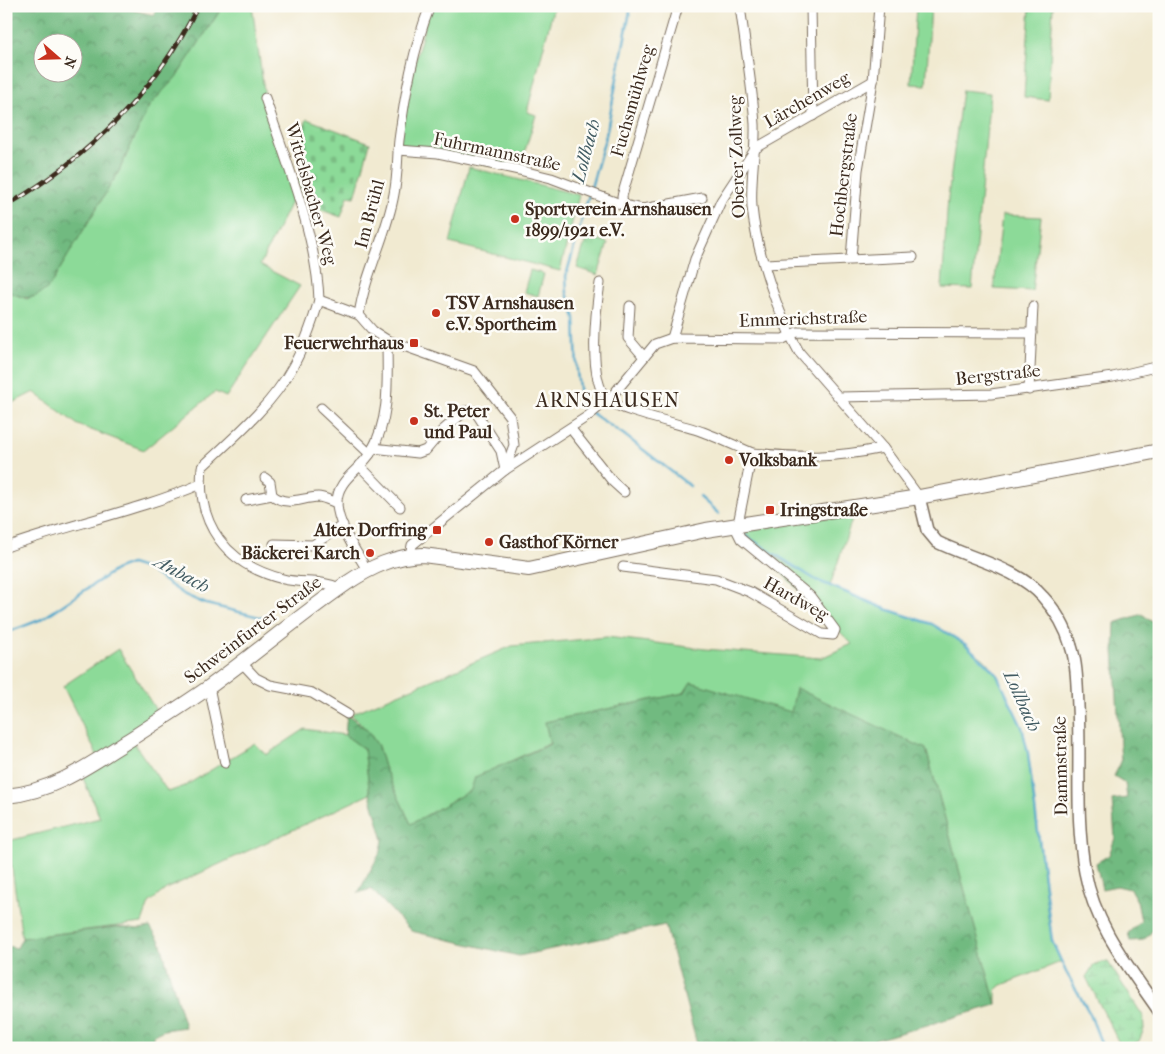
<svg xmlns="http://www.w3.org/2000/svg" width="1165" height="1054" font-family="'IM FELL French Canon',serif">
<defs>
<pattern id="forest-crowns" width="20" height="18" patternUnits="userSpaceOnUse" patternTransform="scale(1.25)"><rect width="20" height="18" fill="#71ba80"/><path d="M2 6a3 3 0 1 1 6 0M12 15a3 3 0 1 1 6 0" fill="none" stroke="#5e9768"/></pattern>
<pattern id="wetland-marsh" width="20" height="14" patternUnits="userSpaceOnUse" patternTransform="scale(1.25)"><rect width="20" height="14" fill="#8cda98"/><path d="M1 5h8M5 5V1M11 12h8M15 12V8" fill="none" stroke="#7abb83"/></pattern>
<pattern id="cemetery-stones" width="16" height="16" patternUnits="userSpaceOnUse" patternTransform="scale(1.25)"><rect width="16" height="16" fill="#8cda98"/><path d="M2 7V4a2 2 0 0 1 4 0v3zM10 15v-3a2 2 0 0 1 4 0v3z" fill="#7abb83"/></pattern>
<pattern id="park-tufts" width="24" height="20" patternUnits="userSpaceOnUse" patternTransform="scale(1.25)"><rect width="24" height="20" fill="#8cda98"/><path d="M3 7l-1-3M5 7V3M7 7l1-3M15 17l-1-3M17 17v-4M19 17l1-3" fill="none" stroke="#7abb83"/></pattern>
</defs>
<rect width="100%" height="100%" fill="#fdfcf7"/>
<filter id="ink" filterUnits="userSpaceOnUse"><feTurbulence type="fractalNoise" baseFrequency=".02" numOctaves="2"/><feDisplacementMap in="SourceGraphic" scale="10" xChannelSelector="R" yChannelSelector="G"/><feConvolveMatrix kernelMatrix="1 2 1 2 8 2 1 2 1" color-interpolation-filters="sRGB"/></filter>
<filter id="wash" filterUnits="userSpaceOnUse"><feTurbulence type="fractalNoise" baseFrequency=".0096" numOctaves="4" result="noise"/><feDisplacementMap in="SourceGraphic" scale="20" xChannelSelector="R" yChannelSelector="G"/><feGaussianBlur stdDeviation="1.12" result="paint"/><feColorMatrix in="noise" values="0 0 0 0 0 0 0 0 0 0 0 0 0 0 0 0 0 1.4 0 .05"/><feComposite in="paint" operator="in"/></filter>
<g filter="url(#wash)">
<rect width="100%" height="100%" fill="#f1ead1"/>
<g fill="#8cda98" stroke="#64825b">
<path d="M223,6H252L265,98L296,192L260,265L300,286L226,397L215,392L144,450L78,425L34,392L6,406V291L27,299L49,287L119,171L149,106L177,76Z"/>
<path d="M430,6H554L527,112L536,115L519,170L398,150L403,107Z"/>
<path d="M916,6H931L926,85L911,84Z"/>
<path d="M1030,6H1053L1048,100L1024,97Z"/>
<path d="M962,90L990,93L972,289L942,288L948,197Z"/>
<path d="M469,167L579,195L560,271L450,243Z"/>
<path d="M1002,215L1041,217L1032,291L994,289Z"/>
<path d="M530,270L544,274L538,296L524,292Z"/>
<path d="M854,513L830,586L886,609L932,624L945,631L984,659L996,673L1022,727L1028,753L1048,917L1052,941L1061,962L1002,985L996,990V1005L926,749L796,689L791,713L691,682L684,693L545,722L550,743L476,777L471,790L411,824L384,767L378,746L368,731L351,714L512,646L607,637L705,649L821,658L852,644L743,534L777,558L819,581L778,557L744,533L748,529Z"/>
<path d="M118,649L162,720L131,739L168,792L185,786L255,743L266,755L305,729L345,735L364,749L370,794L166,889L149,903L142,923L22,938L8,841L100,818L80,771L99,759L63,686Z"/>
</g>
<g fill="url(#forest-crowns)" stroke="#56724f" fill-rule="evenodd">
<path d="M6,6H115L154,15L157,6H223L177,76L149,106L119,171L49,287C31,302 27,299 6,291ZM42,42H72V72H42Z"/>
<path d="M1142,614L1159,627V930L1155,928L1144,940L1130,941L1128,933L1141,921L1137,901L1130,889L1117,886L1102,889L1096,863L1109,855L1115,838L1112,800L1127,798L1125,783L1114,776L1121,762L1114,650L1115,623Z"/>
<path d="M691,682L791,712L796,688L926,749L996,1005L848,1048H698L665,925L519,956L411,931L371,889L358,893L381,851L383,840L370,794L364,749L345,735L347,714L368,731L378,746L384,767L411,824L471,790L475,777L550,744L545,722L684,693Z"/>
<path d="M116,927L140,929L150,927L160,941L185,1027L164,1030L153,1035V1048H6V946L17,948L22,938Z"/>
</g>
<path fill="url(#wetland-marsh)" stroke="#64825b" d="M1103,962H1108L1143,1016L1144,1029L1139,1041L1127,1047L1120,1045L1086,977L1093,966Z"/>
<path fill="url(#cemetery-stones)" stroke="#64825b" d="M307,119L370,143L355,197L348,196L341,217L305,204L298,180L303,166L296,162L299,153L295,150Z"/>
<path fill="url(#park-tufts)" stroke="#64825b" d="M587,236L608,243L598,275L577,268Z"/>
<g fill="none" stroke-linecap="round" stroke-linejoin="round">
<g stroke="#4ba5c9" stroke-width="2.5">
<path d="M631,6L606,135L566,276L567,293L575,318L577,371L580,397L584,408L623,434L690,486"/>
<path d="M700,497L719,514"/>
<path d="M743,534L816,580L886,609L932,624L965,644L996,673L1022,727L1028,753L1052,941L1066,972L1090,1014L1103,1048"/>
<path d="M6,633L42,619L115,570L131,564L147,569L185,595L206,604L272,620"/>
</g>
</g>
</g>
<g filter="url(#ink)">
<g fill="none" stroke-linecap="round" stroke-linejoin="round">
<g stroke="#7b6d5d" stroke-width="11">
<g id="minor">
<path d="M740,6C745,45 752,84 755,124C756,151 750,181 752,207C756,250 778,315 799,352L883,448L919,497"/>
<path d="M811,6L813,116"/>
<path d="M265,98C285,158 317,237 319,300"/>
<path d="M398,150L438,153L519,170L551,178L623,205L643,209L702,198"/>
<path d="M623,205L622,196L678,6"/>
<path d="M851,259L858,170L873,81L879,6"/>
<path d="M765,264L913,257"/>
<path d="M600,283C596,309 587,380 608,400C622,412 682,424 703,432C719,438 736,446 752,453L738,524L737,531L741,539L810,596L835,630L833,635L822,634L750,592L716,579L623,567"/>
<path d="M630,306L628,338L644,357"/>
<path d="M359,315C365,273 387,235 394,194C398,176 397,158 399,140C405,95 413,49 430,6"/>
<path d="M672,338L695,259L721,201L756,148L873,81"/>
<path d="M1029,390L1033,306"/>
<path d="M839,397L991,394L1113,377L1159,366"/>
<path d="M321,408L370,454"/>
<path d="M571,429L613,482L624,492"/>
<path d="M373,448L418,453L426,450L442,431L465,411H475L501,451L505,470L588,416L612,396L655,344L672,338L783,339L797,332L1032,333"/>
<path d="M752,453C801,458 834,458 883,448"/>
<path d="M359,465L400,507"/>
<path d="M265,478L270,482L272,495"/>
<path d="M246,500L272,495C287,507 300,498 318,497C323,497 331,501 337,503"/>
<path d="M274,544L313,545L343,525"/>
<path d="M6,547C70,524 138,511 201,484"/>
<path d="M367,570C356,551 338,526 337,504C336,479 361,470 371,452C391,417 387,378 387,340"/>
<path d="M339,588C321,579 302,584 283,579C227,565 196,525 202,467C233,438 272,405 292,368C304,347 312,324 319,300L359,315L373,331L387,340L474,371L510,417L514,445L505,470L412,545L410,556"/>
<path d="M241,662L256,678L270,685L312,693L347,714"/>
<path d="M209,687L225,763"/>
</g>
</g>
<g stroke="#7b6d5d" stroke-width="14">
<path id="tertiary" d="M919,497L927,530L937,542C971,559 1018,568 1043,597C1056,611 1066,628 1071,646C1077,664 1077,686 1078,706C1081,761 1075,818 1085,872C1095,926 1129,967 1159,1011"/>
</g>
<g stroke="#7b6d5d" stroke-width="16">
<path id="primary" d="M6,796C53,792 91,764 129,740C155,723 182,706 208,688C255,654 299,616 347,583C371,567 394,556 423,555L529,569L706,530L919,497L1159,451"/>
</g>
<use href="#minor" stroke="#fff" stroke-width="9"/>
<use href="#tertiary" stroke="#fff" stroke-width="11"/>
<use href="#primary" stroke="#fff" stroke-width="14"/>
<g stroke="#3b2a1e" stroke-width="4.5">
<path id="rail" d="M6,206C89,157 155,93 198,6"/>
</g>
<use href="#rail" stroke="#fdfcf7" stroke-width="2.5" stroke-dasharray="8" stroke-linecap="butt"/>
</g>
</g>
<g fill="#c8321e" stroke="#fdfcf7" stroke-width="2">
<circle cx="515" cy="219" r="5"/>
<circle cx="436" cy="313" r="5"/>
<rect x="409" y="338" width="10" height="10" rx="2.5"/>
<circle cx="414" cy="421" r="5"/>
<circle cx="729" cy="460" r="5"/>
<rect x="765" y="505" width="10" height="10" rx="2.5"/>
<rect x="432" y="525" width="10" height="10" rx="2.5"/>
<circle cx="489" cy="542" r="5"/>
<circle cx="370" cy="553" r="5"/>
</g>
<g text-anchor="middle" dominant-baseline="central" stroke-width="5" stroke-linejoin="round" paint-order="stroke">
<g font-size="18" fill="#3b2a1e" stroke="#fdfcf7">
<text transform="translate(807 100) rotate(-30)">Lärchenweg</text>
<text transform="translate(633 101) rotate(-74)">Fuchsmühlweg</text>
<text transform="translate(497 152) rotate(12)">Fuhrmannstraße</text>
<text transform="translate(737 157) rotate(-92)">Oberer Zollweg</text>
<text transform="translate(844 175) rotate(-83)">Hochbergstraße</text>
<text transform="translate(311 194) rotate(74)">Wittelsbacher Weg</text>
<text transform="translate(370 214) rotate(-75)">Im Brühl</text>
<text transform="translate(803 319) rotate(-2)">Emmerichstraße</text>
<text transform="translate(998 375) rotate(-6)">Bergstraße</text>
<text transform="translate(796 599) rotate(29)">Hardweg</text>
<text transform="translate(253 630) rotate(-37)">Schweinfurter Straße</text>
<text transform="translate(1061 766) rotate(-91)">Dammstraße</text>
</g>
<g font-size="18" font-weight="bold" fill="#3b2a1e" stroke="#fdfcf7" text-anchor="start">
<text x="525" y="209">Sportverein Arnshausen<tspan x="525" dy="21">1899/1921 e.V.</tspan></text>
<text x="446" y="303">TSV Arnshausen<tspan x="446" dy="21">e.V. Sportheim</tspan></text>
<text x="404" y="343" text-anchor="end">Feuerwehrhaus</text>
<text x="424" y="411">St. Peter<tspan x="424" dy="21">und Paul</tspan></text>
<text x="739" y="460">Volksbank</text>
<text x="780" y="510">Iringstraße</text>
<text x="427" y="530" text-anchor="end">Alter Dorfring</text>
<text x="499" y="542">Gasthof Körner</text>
<text x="360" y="553" text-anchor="end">Bäckerei Karch</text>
</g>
<g font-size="19" font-style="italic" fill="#415b62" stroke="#fdfcf7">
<text transform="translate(586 151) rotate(-75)">Lollbach</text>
<text transform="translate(182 574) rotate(29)">Anbach</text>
<text transform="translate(1022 701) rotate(66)">Lollbach</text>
</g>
<g font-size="20" letter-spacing="1" fill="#3b2a1e" stroke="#fdfcf7">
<text x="608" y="400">ARNSHAUSEN</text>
</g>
</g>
<rect width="1165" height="1054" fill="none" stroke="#fdfcf7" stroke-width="25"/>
<g transform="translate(58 58) rotate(110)"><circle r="24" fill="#fdfcf7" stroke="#afa8a0"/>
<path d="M0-4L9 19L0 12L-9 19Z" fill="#c8321e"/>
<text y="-8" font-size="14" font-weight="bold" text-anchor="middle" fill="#3b2a1e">N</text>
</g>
</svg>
